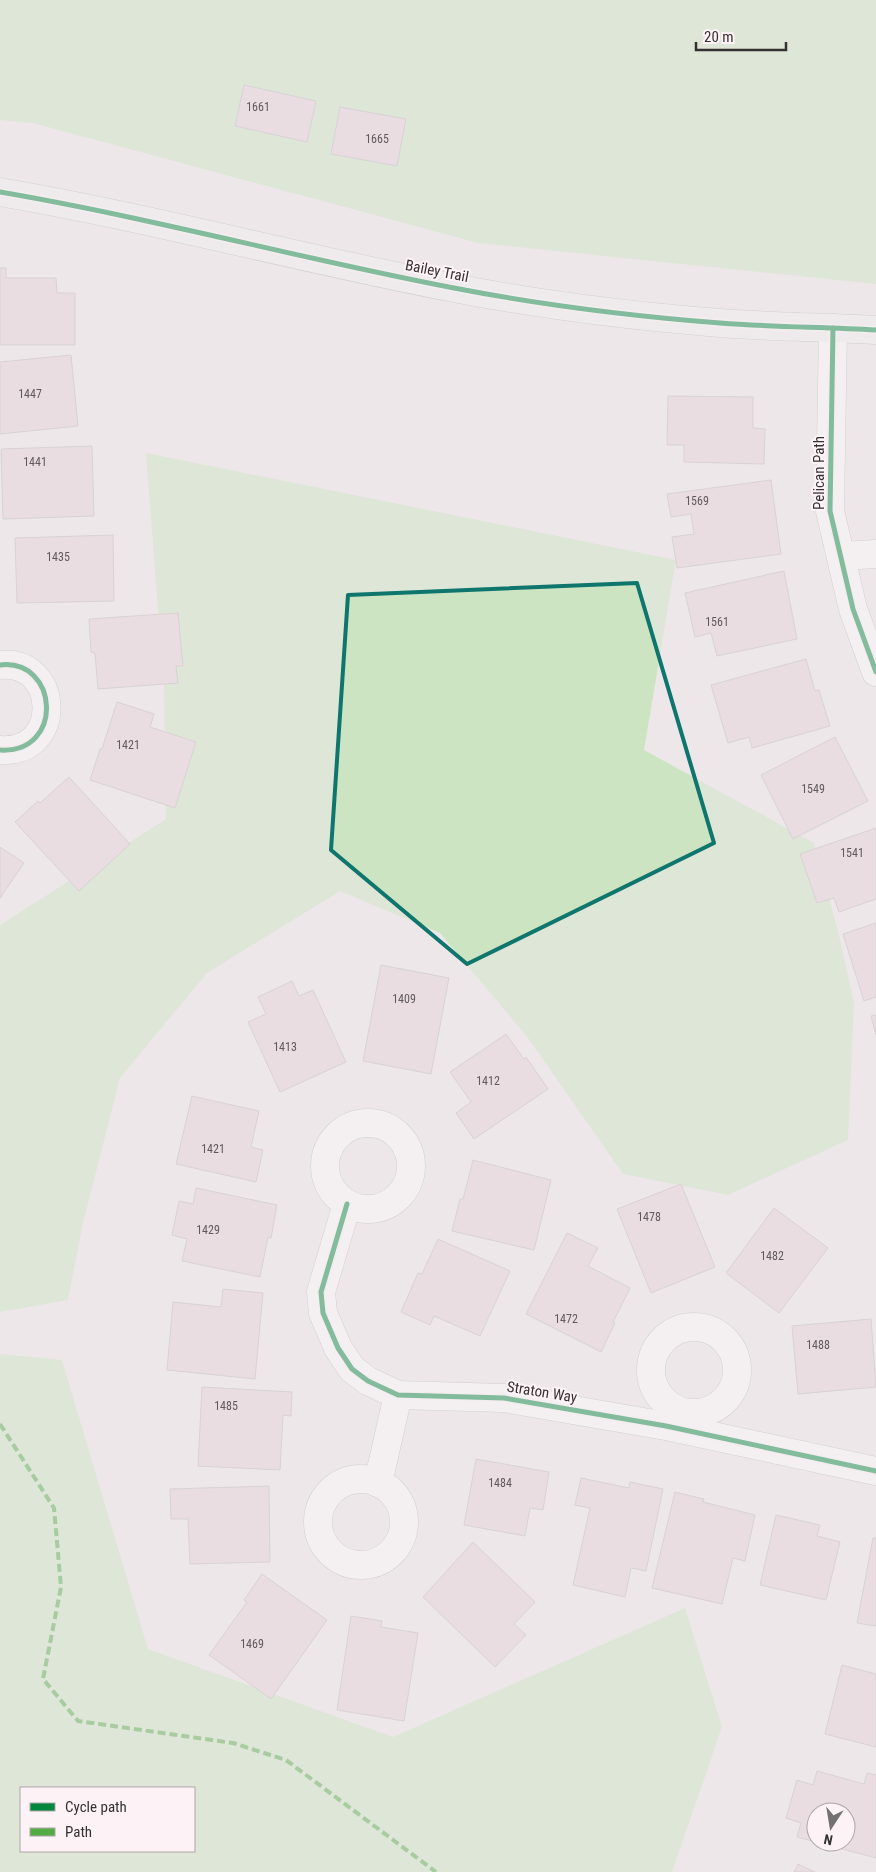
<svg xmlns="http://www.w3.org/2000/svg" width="876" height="1872" font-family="'Roboto Condensed',sans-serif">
<rect width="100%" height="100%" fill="#ede7ea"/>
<g fill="#cde4c2" fill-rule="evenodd">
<path d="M0,0H876V284L478,243L33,123L0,120Z"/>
<path d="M146,453L676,560L644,750L814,843L839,935L854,1003L848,1140L728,1195L623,1174L528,1038L440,933L340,891L207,973L120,1078L83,1223L68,1300L0,1312V925L166,819L164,688Z"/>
<path d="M0,1354L62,1360L148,1649L393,1737L685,1608L722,1727L672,1872H0ZM21,1788H194V1851H21Z"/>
</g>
<g fill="#e4d0da" stroke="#beb9bb">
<path d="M244,85L316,101L307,142L235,126Z"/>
<path d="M340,107L406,119L397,166L331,154Z"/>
<path d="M0,268H6V278H56L57,293H75V345H0Z"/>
<path d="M71,355L78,426L0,434V362Z"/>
<path d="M668,396L753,397V428L765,429L764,464L684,462V445H667Z"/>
<path d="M92,446L94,516L3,519L1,449Z"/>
<path d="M771,480L781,554L677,568L672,537L694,534L691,514L671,517L667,494Z"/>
<path d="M113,535L114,601L17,603L15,538Z"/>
<path d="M784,571L797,639L717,656L711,633L695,637L685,593Z"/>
<path d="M178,613L183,666H176L178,683L98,689L95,653L91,652L89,619Z"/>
<path d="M806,659L815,691L819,690L830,726L752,748L749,737L728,743L711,685Z"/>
<path d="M117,702L154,714L150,727L196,742L175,808L90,780L100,749H102Z"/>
<path d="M835,737L868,801L793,839L761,775Z"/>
<path d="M69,777L130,844L79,891L15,822L38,801L40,803Z"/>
<path d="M876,828V899L839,912L834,898L817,903L800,854Z"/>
<path d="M0,847L24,863L0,898Z"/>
<path d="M876,923V997L864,1001L843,934Z"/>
<path d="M381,965L449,978L431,1074L363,1061Z"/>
<path d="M292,981L299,996L313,990L346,1062L280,1092L248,1022L266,1014L258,997Z"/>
<path d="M876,1015V1035L871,1016Z"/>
<path d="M506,1034L524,1059L526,1057L548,1089L474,1139L456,1113L471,1102L450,1072Z"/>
<path d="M192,1096L259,1111L251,1147L263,1150L256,1182L176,1164Z"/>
<path d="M473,1160L551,1180L534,1250L452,1231L460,1199H463Z"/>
<path d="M681,1184L715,1267L651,1293L617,1209Z"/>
<path d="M196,1188L277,1205L271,1238L268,1237L260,1277L182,1261L187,1239L172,1235L179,1201L193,1204Z"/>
<path d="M774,1208L828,1248L779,1313L726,1273Z"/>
<path d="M567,1233L598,1248L588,1266L630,1288L613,1322L615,1323L601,1352L526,1314Z"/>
<path d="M438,1239L510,1271L480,1336L434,1316L430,1325L401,1312L418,1273L422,1274Z"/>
<path d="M223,1289L263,1293L255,1379L167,1370L173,1302L221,1307Z"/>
<path d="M871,1319L876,1387L798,1394L792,1326Z"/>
<path d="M202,1387L292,1392L291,1416L283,1415L280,1470L198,1466Z"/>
<path d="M476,1459L549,1472L543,1510L530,1508L525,1536L464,1525Z"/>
<path d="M581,1478L629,1488L630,1482L663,1489L646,1571L631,1568L625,1597L573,1585L590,1508L575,1505Z"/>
<path d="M269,1486L270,1562L190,1564L188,1519H171L170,1489Z"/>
<path d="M675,1492L704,1499L703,1502L755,1515L745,1561L733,1558L722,1604L652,1588Z"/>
<path d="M776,1515L820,1525L817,1536L840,1542L826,1600L760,1585Z"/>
<path d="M873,1538H876V1626L857,1623Z"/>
<path d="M473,1542L535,1602L514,1624L526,1635L495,1667L423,1597Z"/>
<path d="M262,1574L327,1620L271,1699L209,1655L247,1602L244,1600Z"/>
<path d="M351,1616L382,1621L381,1627L418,1633L404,1721L337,1710Z"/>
<path d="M842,1665L876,1674V1747L825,1734Z"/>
<path d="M817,1771L864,1784L867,1773L876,1775V1858L816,1842H846V1812H816V1842L797,1837L801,1823L786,1818L797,1780L813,1785Z"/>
<path d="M798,1864L815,1872H794Z"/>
</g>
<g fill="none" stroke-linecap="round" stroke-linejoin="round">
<g stroke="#b5b1b3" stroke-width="29">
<g id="street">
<path d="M833,328L830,511L853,609L876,672"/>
<path d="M841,556L876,554"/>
<path d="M0,665C59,658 65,754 0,750"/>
<circle cx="368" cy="1166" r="43"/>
<path d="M347,1204L321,1292L323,1313L338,1348L352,1369L368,1381L398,1395L504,1398L666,1426L876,1471"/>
<circle cx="694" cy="1370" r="43"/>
<circle cx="361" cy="1522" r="43"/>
<path d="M378,1483L398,1395"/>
</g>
</g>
<g stroke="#b5b1b3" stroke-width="29">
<path id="secondary" d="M0,192C152,218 302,259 454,288C542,305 631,316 720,323C772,327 824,327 876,330"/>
</g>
<use href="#street" stroke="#fcfbfc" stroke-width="28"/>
<use href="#secondary" stroke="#f2f0f1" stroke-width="28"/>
<path stroke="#54ab45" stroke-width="4" stroke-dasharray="8 4" stroke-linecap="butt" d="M0,1424L54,1508L61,1587L43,1679L78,1721L233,1743L286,1760L436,1872"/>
<g stroke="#fdf3f7" stroke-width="8">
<g id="cycleway">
<path d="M0,192C152,218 302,259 454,288C542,305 631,316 720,323C772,327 824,327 876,330"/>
<path d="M833,328L830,511L853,609L876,672"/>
<path d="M0,665C59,658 65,754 0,750"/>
<path d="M347,1204L321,1292L323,1313L338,1348L352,1369L368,1381L398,1395L504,1398L666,1426L876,1471"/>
</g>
</g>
<use href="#cycleway" stroke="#00873e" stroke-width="5"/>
</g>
<path d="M0 0H876V1872H0ZM637,583L714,843L467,964L331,850L348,595Z" fill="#ede7ea" fill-opacity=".55" fill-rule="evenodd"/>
<path fill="none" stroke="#0f766e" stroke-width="4" stroke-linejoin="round" d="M637,583L714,843L467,964L331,850L348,595Z"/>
<g text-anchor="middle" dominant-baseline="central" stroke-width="4" stroke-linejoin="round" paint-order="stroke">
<g font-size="12" fill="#61595c">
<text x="258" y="107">1661</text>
<text x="377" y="139">1665</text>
<text x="30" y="394">1447</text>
<text x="35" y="462">1441</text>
<text x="697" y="501">1569</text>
<text x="58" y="557">1435</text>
<text x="717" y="622">1561</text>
<text x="128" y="745">1421</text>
<text x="813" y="789">1549</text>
<text x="852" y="853">1541</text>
<text x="404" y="999">1409</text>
<text x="285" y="1047">1413</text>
<text x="488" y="1081">1412</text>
<text x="213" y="1149">1421</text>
<text x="649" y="1217">1478</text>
<text x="208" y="1230">1429</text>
<text x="772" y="1256">1482</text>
<text x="566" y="1319">1472</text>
<text x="818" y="1345">1488</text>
<text x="226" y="1406">1485</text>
<text x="500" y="1483">1484</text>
<text x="252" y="1644">1469</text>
</g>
<g font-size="15" fill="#353132" stroke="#fdf3f7">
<text transform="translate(437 271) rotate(11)">Bailey Trail</text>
<text transform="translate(819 473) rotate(-90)">Pelican Path</text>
<text transform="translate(542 1392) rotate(9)">Straton Way</text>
</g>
</g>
<rect x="20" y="1787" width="175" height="65" fill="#fdf3f7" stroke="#ada5a8"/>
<rect x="30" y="1803" width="25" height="8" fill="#00873e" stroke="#ada5a8"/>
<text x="65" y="1812" font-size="15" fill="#353132">Cycle path</text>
<rect x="30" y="1828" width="25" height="8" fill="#54ab45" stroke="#ada5a8"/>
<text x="65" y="1837" font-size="15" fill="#353132">Path</text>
<g transform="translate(831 1827) rotate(192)"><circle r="24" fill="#fdf3f7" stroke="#ada5a8"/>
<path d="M0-4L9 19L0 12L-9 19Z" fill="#757172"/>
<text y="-8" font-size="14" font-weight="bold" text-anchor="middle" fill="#353132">N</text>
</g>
<path d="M696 42v8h90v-8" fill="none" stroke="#353132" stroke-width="2.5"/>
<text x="704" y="42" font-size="15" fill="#353132" stroke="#fdf3f7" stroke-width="4" paint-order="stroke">20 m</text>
</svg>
